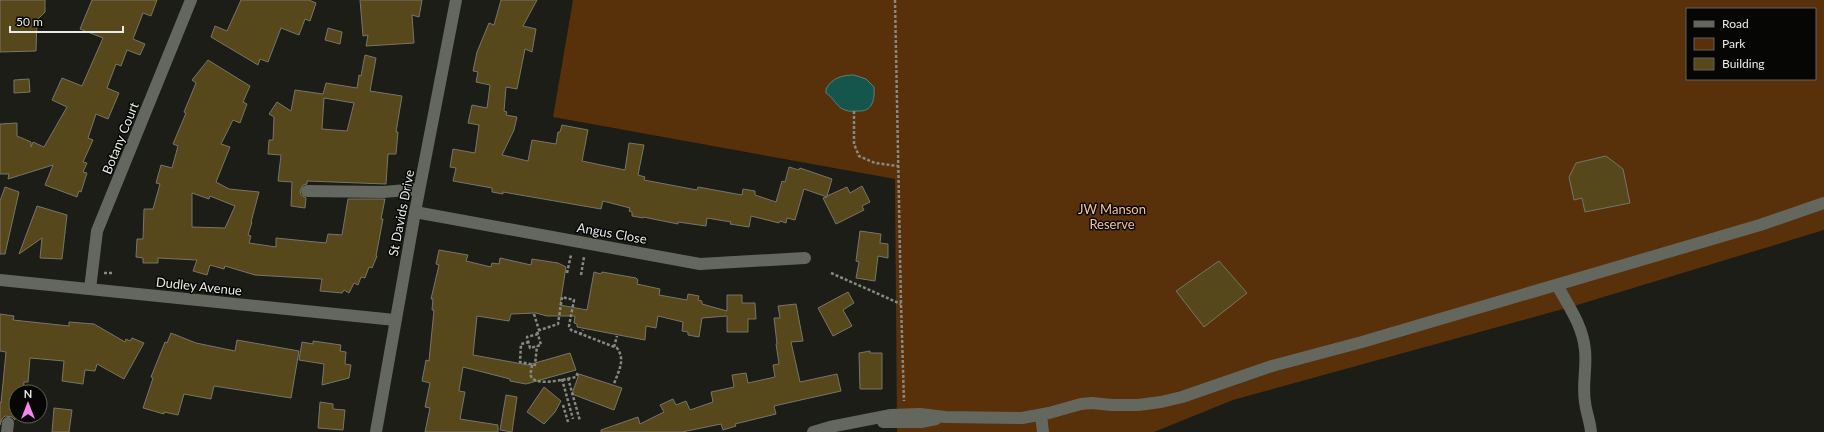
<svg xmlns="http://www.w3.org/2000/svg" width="1824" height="432" font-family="Lato,sans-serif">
<rect width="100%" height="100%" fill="#1b1d16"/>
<path fill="#58300a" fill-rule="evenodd" d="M573,0H1824V230L1574,306L1233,400L1154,432H897L895,179L553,117ZM1687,9H1815V79H1687Z"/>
<path fill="#15564c" stroke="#55837a" d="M854,75L866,79L874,87C875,100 872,112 858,111C854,111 849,112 845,110C837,108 834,98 826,93V89C832,78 842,75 854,75Z"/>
<g fill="#57481b" stroke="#78746b" fill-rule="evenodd">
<path d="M0,0H45V12L37,20L36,51L0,52Z"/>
<path d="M92,0H157L151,16L143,13L133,39L145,44L140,55L127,50L121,66L116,64L107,88L119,93L108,119L96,114L88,138L93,140L83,162L87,163L83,172L87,173L81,192L79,191L77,197L45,185L53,165L8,179L9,174H0V124L17,123V136L31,142V147L33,142L44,147L67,107L52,100L62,78L82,86L103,38L80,29Z"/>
<path d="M241,0H309L316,3L310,21L305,19L299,35L281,28L268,62L260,59L258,65L211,37L215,26L227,31Z"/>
<path d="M360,0H422L419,17L412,15L414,43L366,46L368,35L363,36Z"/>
<path d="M501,0H537L523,26L536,29L532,52L525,49L517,89L506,87L504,111L507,112L506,115L517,117L514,130L502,155L528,161L532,140L556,144L558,132H560L562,125L588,130L582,161L625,170L629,143L644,145L638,175L645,177L644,180L697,190L698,187L742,195L743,189L755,191V195L776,202L782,181L785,182L789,167L799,170L800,168L832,179L827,196L847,187L850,193L862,186L870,202L862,206L864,210L836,224L823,198L827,197L804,189L795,220L787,218L786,223L780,221L779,223L751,216L749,227L730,224L731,222L707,218L706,226L678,222V224L643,217V218L632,216V212L629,211L630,208L603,201L601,209L503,192V194L492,192V188L453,181L456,168L450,167L453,149L475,153L479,125L468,123L472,105L487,108L490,85L476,82L478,72L473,71L477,52L489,23L494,25Z"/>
<path d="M328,28L342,32L340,44L325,40Z"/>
<path d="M365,55L376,58L370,91L402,96L396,132H398L396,154H388L386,184L307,181V184L303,185L300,191L301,195L306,198L305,208L291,206L292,182L278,181L281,155L268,154L269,140H273L274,117L269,114L277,102L291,111L295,90L323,94L326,83L357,88L359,75L361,76ZM324,98L354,103L347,131L322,129Z"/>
<path d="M208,60L250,86L243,102L247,104L240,123L233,120L221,144L230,147L216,182L229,189L259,192L251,222H252L248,235L251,236L249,243L276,247V238L326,243L328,234L342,235L348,199H385L381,219H383L376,256H377L372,268L369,267L365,278L361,277L358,285L354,283L349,293L344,290L342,293L320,291L322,279L255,275L225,266L224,269L210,265L207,275L193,271L197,260L158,258V263H143V258L136,257L137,239H143L144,209H153L160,184L156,183L161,165L172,168L178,146L173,144L186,113L184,112L196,83L192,80ZM192,193L209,199L210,196L235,206L225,228L192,227Z"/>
<path d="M29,79L30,92L14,93V80Z"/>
<path d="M1606,156L1623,169L1630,203L1585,212L1582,198L1574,200L1569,177L1576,163Z"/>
<path d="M5,187L19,192L5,254H0V201Z"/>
<path d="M37,206L67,215L62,259L40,258L42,238L19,254Z"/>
<path d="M860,231L881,234L880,243L888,244V258L878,256L875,281L856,278L859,262L856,261Z"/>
<path d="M439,250L468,255L466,261L491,267L492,263L499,264L500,258L531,265L532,259L558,263L566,267L560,305L587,310L594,272L601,274L602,272L636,278L638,280L637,284L660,289L659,295L687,300L688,294L699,296L698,300L702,301V304L727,311V295H742V303H755L756,319H748V332H727V316L702,318L699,337L688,335V332L682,331L683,322L658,316L656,328L646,326L645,340L577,327V324L574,323L575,316H547L536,313L511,314L509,321L477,316L473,355L528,365L570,353L576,370L526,384L510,381V379L463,367L459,391L465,392L460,419L498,425V432H425L430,408L425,407L430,383L422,381L426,360L429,361L434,310H432L433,299H431L439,265L436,264Z"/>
<path d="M1219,261L1247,293L1204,327L1176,291Z"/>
<path d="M848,292L854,303L843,310L852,326L833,336L818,308Z"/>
<path d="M796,304L803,341L791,342L800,382L837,374L841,391L774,406L776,414L735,424L736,426L723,430L721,424L682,432H601V430L638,417L640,424L664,412L660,405L673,399L676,405L686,401L690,410L713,402L711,392L734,387L732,375L746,373L748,383L775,377L773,365L779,364L776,344H777L774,318H780L778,306Z"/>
<path d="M0,314L14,316L13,320L69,326V322L94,324L125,342L126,339L130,341L132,338L144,343L124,379L97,364L95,371L85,370L83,384L62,381L64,361L30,358L28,382H24L23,392H16L15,420L12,417L5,416L2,419L0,425V402L1,403L6,352L0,351Z"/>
<path d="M171,333L196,343L235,351L237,340L299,351L291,398L214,386L211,399L184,394L178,415L164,412V414L143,408L153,378L151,377L165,342L167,343Z"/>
<path d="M313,341L341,345L340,351L346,352L345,364L351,365L349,378L322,385L324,364L299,360L302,342L313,344Z"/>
<path d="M870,351V353H882V389H860L859,353Z"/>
<path d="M579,374L622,388L614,410L572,394Z"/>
<path d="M544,387L561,401L555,412L544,424L527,412Z"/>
<path d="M506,395L517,397L512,432L500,430Z"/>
<path d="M320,402L333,404V409L345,410L343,430L318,428Z"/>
<path d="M54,408L72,410L69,432H52Z"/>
</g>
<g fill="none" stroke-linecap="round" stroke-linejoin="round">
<g stroke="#878983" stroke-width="2.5" stroke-dasharray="3 2" stroke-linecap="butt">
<path d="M895,0L901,304L904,401"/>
<path d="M854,111V144L859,156L875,163L898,166"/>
<path d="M104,273H112"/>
<path d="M567,273L571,255"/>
<path d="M831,273L901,304"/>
<path d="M581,275L584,257"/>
<path d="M534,314L539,330"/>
<path d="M538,334L527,337L530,348L541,345L537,331L558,324L562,297L574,300L569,326L571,330L617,348C626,360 618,372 614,384"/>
<path d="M580,335L583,330"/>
<path d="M529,342L521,344L520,362L535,365L537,346"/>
<path d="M614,347L617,336"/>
<path d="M532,365C532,368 529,375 532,378C539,386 566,379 576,377L578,372"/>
<path d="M568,378L580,421"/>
<path d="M562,379L573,419"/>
<path d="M563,405L568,422"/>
</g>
<g stroke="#64675e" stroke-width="12">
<path d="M307,191L383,192L419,189"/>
<path d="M415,212L700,264L805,258"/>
<path d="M0,280L395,320"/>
<path d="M1557,285C1568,305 1583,326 1585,350C1587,367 1582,385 1585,402C1586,412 1590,421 1591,432"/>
<path d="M90,289L97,231L191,0"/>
<path d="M1041,415L1043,432"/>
<path d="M883,422H921L936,419"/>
<path d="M7,432L8,423"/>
<path d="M376,432L415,212L456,0"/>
<path d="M813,432L830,427L891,415L920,414L945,417L1022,418L1049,413L1081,404L1092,403L1112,405H1138L1161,402L1182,397L1272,366L1362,342L1760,225L1824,203"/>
</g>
</g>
<g text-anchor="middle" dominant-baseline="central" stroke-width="3" stroke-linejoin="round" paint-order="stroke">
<g font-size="13" fill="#e9ebe6" stroke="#060705">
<text transform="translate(120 138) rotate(-68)">Botany Court</text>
<text transform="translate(401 213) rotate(-79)">St Davids Drive</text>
<text transform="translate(612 233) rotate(10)">Angus Close</text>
<text transform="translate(199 286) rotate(6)">Dudley Avenue</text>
</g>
<g font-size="13" fill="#f8c297" stroke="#060705">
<text x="1112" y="209">JW Manson<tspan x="1112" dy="15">Reserve</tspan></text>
</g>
</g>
<rect x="1686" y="8" width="130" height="72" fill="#060705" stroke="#61625f"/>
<rect x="1694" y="21" width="20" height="6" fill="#64675e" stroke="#61625f"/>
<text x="1722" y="28" font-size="12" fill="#e9ebe6">Road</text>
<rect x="1694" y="38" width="20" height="12" fill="#58300a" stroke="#61625f"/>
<text x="1722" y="48" font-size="12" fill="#e9ebe6">Park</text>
<rect x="1694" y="58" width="20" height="12" fill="#57481b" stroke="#61625f"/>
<text x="1722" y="68" font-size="12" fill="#e9ebe6">Building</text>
<g transform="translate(28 404)"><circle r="19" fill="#060705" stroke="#61625f"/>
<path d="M0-3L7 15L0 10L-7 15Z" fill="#f589ef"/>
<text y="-6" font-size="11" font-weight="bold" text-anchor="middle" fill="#e9ebe6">N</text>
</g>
<path d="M10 26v6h113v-6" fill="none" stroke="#e9ebe6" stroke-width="2"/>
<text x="16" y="26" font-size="12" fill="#e9ebe6" stroke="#060705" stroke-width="3" paint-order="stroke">50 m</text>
</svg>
